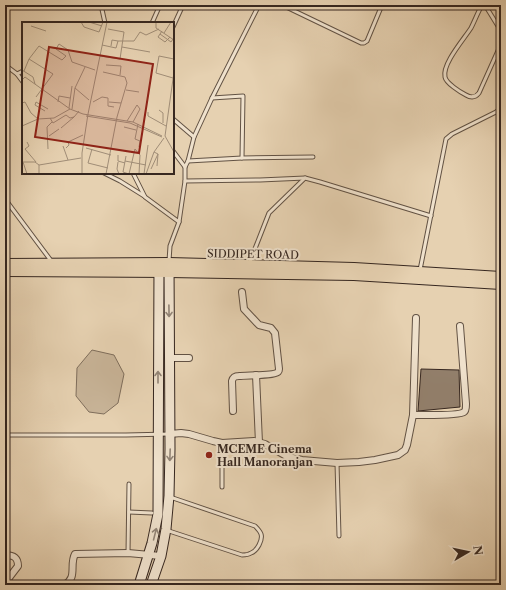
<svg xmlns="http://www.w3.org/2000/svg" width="506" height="590" font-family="'Libre Caslon Text',serif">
<rect width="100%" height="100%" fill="#e6d1b1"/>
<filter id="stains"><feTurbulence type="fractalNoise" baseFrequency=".005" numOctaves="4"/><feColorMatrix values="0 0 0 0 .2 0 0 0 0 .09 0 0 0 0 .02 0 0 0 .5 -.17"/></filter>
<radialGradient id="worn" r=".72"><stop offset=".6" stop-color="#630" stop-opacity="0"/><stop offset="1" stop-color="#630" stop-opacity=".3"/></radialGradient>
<path fill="#c8b498" stroke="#7f6e5c" d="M92,350L114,355L124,374L118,403L104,414L89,412L76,396L77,368Z"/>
<path fill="#927f6b" stroke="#362720" d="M421,369L459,370L460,407L418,411Z"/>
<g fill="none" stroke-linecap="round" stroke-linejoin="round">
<g stroke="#625244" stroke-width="5">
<g id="lane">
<path d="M101,5L105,23"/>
<path d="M282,5L361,43H364L367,41L382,5"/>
<path d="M482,5C478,12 475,20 471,28C464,39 442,64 445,77C446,83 460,92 466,95C471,98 475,98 479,93L501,44"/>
<path d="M485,5L501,31"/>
<path d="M152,23L160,5"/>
<path d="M173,27L183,5"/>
<path d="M5,65L17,74L23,71"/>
<path d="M17,74L23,82"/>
<path d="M212,98L243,96L242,158"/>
<path d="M173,119L194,137"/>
<path d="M173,151L185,167"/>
<path d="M188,161L242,158L313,157"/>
<path d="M104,173L120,181L144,196"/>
<path d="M133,173L145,197L179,222"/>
<path d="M185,181L260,180L305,178"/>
<path d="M5,199L52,262"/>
<path d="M169,261L170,246L179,222L185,181V167L188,161L194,137L212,98L259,5"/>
<path d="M249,264L269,213L305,178L320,182L431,216"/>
<path d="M420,270L446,139L452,134L496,112L501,108"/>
<path d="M5,435H126L169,434"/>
<path d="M337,463L339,536"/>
<path d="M222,487V443"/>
<path d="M129,512L152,513"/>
<path d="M166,530L242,555C245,555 248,555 251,553C257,551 263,540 261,534C260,531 258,529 255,526L170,497"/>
<path d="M128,553L129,484"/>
</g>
</g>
<g stroke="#625244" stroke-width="8">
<g id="street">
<path d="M170,358H189"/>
<path d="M256,375L259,443"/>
<path d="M233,411L232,381C233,377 235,376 239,376C245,375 274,376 278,372C279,371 279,370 279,369L275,333L271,328L259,325L244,309L242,292"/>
<path d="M413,415C421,415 459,416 464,412C466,411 466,406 466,404L460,326"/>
<path d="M170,434L181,433L189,434L213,441L222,443L254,441L265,444L288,457L302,460L337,463L359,462L375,460L398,455L405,450L407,445L413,415L416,318"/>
<path d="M5,555C13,555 18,557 18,566L5,583"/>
<path d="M64,585C78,578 69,565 75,554L128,553L161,556"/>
</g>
</g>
<g stroke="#362720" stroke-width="11">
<g id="secondary">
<path d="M139,585L152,543L158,514L159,265"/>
<path d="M151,585L161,556L166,529L169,496L170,449L169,264"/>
</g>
</g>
<g stroke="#362720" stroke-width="12">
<g id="primary">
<path d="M5,264L169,263L354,268L501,277"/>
<path d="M5,271L169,272L354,275L501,284"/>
</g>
</g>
<use href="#lane" stroke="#efe1cc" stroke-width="3"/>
<use href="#street" stroke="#efe1cc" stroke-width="6"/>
<use href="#secondary" stroke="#efe1cc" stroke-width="9"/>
<use href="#primary" stroke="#e6d1b1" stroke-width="10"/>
</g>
<defs><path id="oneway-shaft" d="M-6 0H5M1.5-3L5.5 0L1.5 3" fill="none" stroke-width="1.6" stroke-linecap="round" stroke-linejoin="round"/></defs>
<g stroke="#928476">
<use href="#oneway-shaft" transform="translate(169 311) rotate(89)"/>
<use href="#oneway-shaft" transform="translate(158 377) rotate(-90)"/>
<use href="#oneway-shaft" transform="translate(170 455) rotate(92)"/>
<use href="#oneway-shaft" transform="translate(155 534) rotate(-76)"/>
</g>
<circle fill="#8f2418" stroke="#efe1cc" stroke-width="1.5" cx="209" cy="455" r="4"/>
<g text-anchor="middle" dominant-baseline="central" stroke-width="4" stroke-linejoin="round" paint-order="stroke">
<g font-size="11" fill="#362720" stroke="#efe1cc">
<text transform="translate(253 254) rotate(1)">SIDDIPET ROAD</text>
</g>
<g font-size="11" font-weight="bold" fill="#362720" stroke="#efe1cc" text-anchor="start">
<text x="217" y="449">MCEME Cinema<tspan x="217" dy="13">Hall Manoranjan</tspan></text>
</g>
</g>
<g transform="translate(22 22)">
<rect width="152" height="152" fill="#e6d1b1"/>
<path fill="none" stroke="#a08d77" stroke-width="1" d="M59,0L62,5L77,10L81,0M67,0L80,4M134,0V6L152,18M9,4L24,9M140,9L136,15L143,20L148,15M142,11L149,0M138,12L149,20L151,17M80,23L94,26L96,19H112L118,10L124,13L137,7M89,24L90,18L96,19M100,25L128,30M78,34L98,37L102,10L86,7M7,37L31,52L14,75M84,43L99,44L98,53M63,45L53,66L67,78M0,48L11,55L13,62M2,49L7,37L17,24L40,38L44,34L34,27L37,22L46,28L50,40L73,48M81,50L103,55L105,61L95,95L84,152M151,56L134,51L137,34L152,37M0,58L3,55L48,87L61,92L111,100L140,114M104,68L117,70M36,80L37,74L48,76M71,80L80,75L86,76V84L92,85M87,80L99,81M0,81L3,80L9,91L16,97M47,86L50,64M50,87L53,66M137,88L141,91V101M23,89L13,83L14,80L26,87M126,90V94L144,104M64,94L108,101L140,115M28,96L31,101L44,93L48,96L52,95L57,89M105,99L115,83L118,87L111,100M116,102L113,117L118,119L117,125M0,104L16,97L32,96L48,87M102,105L114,108M39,106L52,95M27,114L37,107M143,114L152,130M143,114L152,50M5,120L7,124L3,127L14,140M41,124L46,138M44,126L47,123L46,120L61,113M64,126L89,133M26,127L25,105L30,100M70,127L66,141L86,146M96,133V139L103,141M104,134L101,150L107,152M103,139L124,143M96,140L95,147L97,152M135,144L136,132M129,147L136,132L132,130M5,152L1,140H13L17,143M17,152V143L59,136M60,152V131L66,92L85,0M107,152L113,127L118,133L117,152M122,152L126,123M124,152L132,130L142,116"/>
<path fill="#8f2418" fill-opacity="0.15" stroke="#8f2418" stroke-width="2" d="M27,25L131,42L117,131L13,115Z"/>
<rect width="152" height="152" fill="none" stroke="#362720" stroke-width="2"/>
</g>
<rect width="506" height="590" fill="none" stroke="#e6d1b1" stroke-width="20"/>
<rect x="6" y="6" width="494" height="578" fill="none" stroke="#362720" stroke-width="2"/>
<rect x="10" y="10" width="486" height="570" fill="none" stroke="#362720"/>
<g transform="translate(468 552) rotate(81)" stroke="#efe1cc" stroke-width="3" paint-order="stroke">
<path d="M0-3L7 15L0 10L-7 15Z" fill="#362720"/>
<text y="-6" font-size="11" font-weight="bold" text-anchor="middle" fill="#362720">N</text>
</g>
<rect width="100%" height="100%" filter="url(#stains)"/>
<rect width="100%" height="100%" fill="url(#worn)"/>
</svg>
